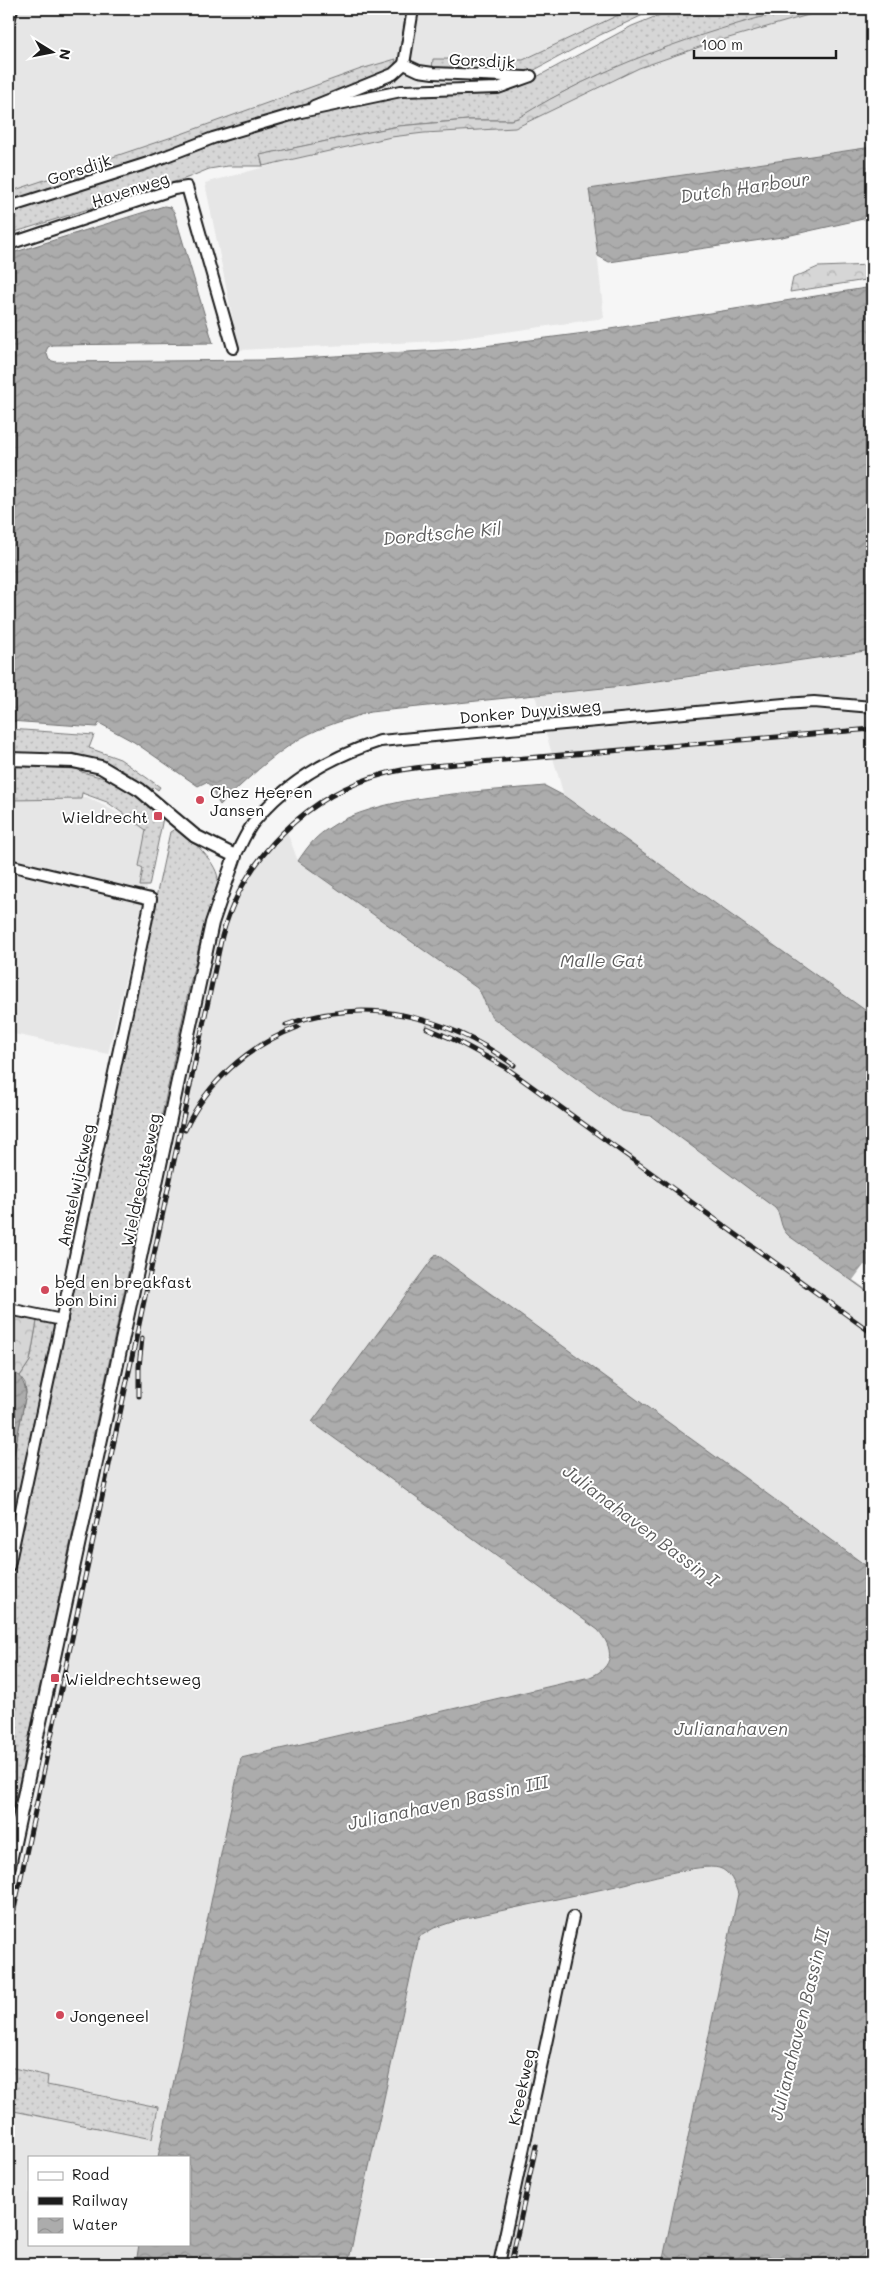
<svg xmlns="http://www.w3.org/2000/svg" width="881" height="2273" font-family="Mali,sans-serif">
<defs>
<pattern id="grass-dots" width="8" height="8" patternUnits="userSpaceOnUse" patternTransform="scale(1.25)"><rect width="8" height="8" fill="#d6d6d6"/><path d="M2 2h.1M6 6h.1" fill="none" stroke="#b7b7b7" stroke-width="1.8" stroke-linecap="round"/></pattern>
<pattern id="forest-crowns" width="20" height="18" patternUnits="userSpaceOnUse" patternTransform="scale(1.25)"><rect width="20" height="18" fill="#d6d6d6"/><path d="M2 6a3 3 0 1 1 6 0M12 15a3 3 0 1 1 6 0" fill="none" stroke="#b7b7b7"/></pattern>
<pattern id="water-waves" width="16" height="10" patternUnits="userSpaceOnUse" patternTransform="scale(1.25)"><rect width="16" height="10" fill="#acacac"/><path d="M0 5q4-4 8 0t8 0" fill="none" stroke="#939393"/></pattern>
</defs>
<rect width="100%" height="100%" fill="#f6f6f6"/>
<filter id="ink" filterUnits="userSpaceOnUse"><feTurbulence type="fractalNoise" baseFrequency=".02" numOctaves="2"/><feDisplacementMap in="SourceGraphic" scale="10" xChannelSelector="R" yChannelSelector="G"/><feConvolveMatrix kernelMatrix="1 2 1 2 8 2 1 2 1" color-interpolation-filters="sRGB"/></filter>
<g filter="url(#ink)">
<g fill="#e6e6e6">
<path d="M9,9H632L531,67L369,88L9,223Z"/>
<path d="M816,9H872V157L591,194L604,318L441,341L239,350L205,183L430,123L515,128L660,50Z"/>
<path d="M872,650V1015L564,796L535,695L694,677Z"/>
<path d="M9,795L87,797L149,829L146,890L108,1054L9,1033Z"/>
<path d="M286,829L298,861L477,988L483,994L488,1011L493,1018L620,1111L644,1114L662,1124L775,1208L779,1213L781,1226L789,1236L872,1295V1571L436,1254L313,1422L598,1630L606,1639L610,1650L605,1667L601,1673L590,1677L241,1758L159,2157H29V2244H140L136,2264H9V1932L218,954L230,913L242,887Z"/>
<path d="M709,1867L720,1868L727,1872L734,1881L738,1894L662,2264H348L419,1937L434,1928L461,1919L661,1875Z"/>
</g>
<g fill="url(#grass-dots)" stroke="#797979">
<path d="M631,9H656L600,35L527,74L432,69L433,59H438L523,60Z"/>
<path d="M674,9H792C698,37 601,65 519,118L511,120H468L398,126L261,155L263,166H228L209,169L187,178L9,234V211L291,116L407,95L505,92L516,88L632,26Z"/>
<path d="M396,59L394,66L382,73L306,104L9,204V192L184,133L361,69Z"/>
<path d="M9,729L94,735L89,748L120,759L160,787L158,790L154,787L152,789L124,771L97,759L57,754L9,753Z"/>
<path d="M9,766L77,769L82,772L104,778H111L133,792L163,818L149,886H140L143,868L139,866L146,830L107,802L82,793L81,799L9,800Z"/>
<path d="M175,829C190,836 220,865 218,882L204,925L190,984L9,1830V1585L170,832Z"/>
<path d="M37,1321L52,1324L55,1328L9,1545V1479L26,1393L25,1383L20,1376L30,1361Z"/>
<path d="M9,2067L48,2076L47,2085L158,2107L152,2139L9,2110Z"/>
</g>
<g fill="url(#forest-crowns)" stroke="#797979">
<path d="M792,9H829L708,44L639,68L515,128L424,133L391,137L263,166L260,155L398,126L468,120H511L518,118C601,66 698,33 792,9Z"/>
<path d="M872,265V279L790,292L793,278L818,267Z"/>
<path d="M9,1315L37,1321L30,1361L20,1376L9,1371Z"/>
</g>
<g fill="url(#water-waves)" stroke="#727272">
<path d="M872,147V217L782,237L609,262L598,256L589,189Z"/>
<path d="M164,206L170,207L174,212L213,343L52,345L48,347L46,351L49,360L56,362L263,360L461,349L585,333L872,287V650L623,686L370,712C347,719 323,726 301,738C271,756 245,781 220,805L215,797L213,788L206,782L198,786L134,742L99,723L97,727L9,721V254Z"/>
<path d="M545,786L564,796L872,1015V1295L789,1236C778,1226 783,1217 775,1208L651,1116L621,1111L493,1018C485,1009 485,997 477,988L298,861C306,849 314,838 326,830C376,794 483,792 545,786Z"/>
<path d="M436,1254L872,1570V2247L868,2264H662L738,1894C735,1884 730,1871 719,1868C701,1863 642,1880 621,1885C568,1897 514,1908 461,1919L434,1928L419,1937L348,2264H136L139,2244H189V2157H158L241,1758L590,1677C615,1667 614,1648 598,1630L312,1422Z"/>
<path d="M9,1371C20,1374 24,1381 26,1393L9,1479Z"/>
</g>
<path fill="#f6f6f6" d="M864,1265L872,1268V1297L865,1293L867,1290L853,1280Z"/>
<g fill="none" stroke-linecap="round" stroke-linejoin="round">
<g stroke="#1c1c1c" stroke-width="14">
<g id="minor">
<path d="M9,22L12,9"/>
<path d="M404,64L413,9"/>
<path d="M314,106L393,74L404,64L419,71L433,73L525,77"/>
<path d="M9,207L148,163L213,138L301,112L401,91L498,88L531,76"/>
<path d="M9,244L174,189L187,187L233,348"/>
<path d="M235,856C241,845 246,832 254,822C286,782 333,756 380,741L784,704L814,702L872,707"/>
<path d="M9,865L151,899L9,1566"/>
<path d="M9,1309L62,1320"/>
<path d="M499,2264L573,1917"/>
</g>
</g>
<g stroke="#1c1c1c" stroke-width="16">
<path id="tertiary" d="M9,759L73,761L101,767L140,790L195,836L235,856L212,923L9,1866"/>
</g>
<use href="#minor" stroke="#fff" stroke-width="10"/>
<use href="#tertiary" stroke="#fff" stroke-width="12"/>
<g stroke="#1c1c1c" stroke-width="5">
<g id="rail">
<path d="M286,1025C367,995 446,1016 514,1065"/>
<path d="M427,1028L457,1041L505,1067L872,1333"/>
<path d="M185,1130C207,1082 248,1046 298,1027"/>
<path d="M139,1396V1367L142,1338"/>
<path d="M9,1933L222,936C244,857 308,793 388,773C410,767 433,766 456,764L872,729"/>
<path d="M511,2264L536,2146"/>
</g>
</g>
<use href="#rail" stroke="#fff" stroke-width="3" stroke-dasharray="9" stroke-linecap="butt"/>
</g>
</g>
<g fill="#d1495b" stroke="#fff" stroke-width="2">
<circle cx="200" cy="800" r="5"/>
<rect x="153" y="811" width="10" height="10" rx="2.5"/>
<circle cx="45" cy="1290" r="5"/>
<rect x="50" y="1673" width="10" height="10" rx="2.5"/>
<circle cx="60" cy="2015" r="5"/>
</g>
<g text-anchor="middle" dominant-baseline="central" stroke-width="4" stroke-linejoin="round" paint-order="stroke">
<g font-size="16" fill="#1c1c1c" stroke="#fff">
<text transform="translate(482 60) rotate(3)">Gorsdijk</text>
<text transform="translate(79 169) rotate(-18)">Gorsdijk</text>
<text transform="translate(130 189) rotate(-18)">Havenweg</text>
<text transform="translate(530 711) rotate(-5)">Donker Duyvisweg</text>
<text transform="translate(140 1180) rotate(-78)">Wieldrechtseweg</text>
<text transform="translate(75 1185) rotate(-78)">Amstelwijckweg</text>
<text transform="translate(521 2087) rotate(-78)">Kreekweg</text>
</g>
<g font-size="16" fill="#1c1c1c" stroke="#fff" text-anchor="start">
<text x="210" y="791">Chez Heeren<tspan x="210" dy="18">Jansen</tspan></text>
<text x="148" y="816" text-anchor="end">Wieldrecht</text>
<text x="55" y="1281">bed en breakfast<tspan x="55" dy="18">bon bini</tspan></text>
<text x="65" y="1678">Wieldrechtseweg</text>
<text x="70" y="2015">Jongeneel</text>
</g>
<g font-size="18" font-style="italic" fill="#5d5d5d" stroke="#fff">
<text transform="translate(745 187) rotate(-8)">Dutch Harbour</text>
<text transform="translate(442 533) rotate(-5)">Dordtsche Kil</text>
<text x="602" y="960">Malle Gat</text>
<text transform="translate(641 1525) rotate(37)">Julianahaven Bassin I</text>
<text x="731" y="1728">Julianahaven</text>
<text transform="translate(448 1802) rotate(-12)">Julianahaven Bassin III</text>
<text transform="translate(799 2024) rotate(-76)">Julianahaven Bassin II</text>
</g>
</g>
<rect width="881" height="2273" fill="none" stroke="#fff" stroke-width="30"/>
<rect x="15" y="15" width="851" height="2243" fill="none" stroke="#1c1c1c" stroke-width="2" filter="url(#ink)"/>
<rect x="28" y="2156" width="162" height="90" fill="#ffffff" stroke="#a4a4a4"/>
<rect x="38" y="2172" width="25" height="8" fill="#ffffff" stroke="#a4a4a4"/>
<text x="72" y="2180" font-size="15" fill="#1c1c1c">Road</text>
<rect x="38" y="2197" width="25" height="8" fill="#1c1c1c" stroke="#a4a4a4"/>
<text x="72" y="2206" font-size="15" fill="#1c1c1c">Railway</text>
<rect x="38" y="2218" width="25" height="15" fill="url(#water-waves)" stroke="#a4a4a4"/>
<text x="72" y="2230" font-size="15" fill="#1c1c1c">Water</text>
<g transform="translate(52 52) rotate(100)" stroke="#ffffff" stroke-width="4" paint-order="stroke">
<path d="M0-4L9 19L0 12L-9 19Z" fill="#1c1c1c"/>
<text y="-8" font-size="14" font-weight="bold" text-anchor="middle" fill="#1c1c1c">N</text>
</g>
<path d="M694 50v8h142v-8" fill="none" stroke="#1c1c1c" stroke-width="2.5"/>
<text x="701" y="50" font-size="15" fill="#1c1c1c" stroke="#ffffff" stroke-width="4" paint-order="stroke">100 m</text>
</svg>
